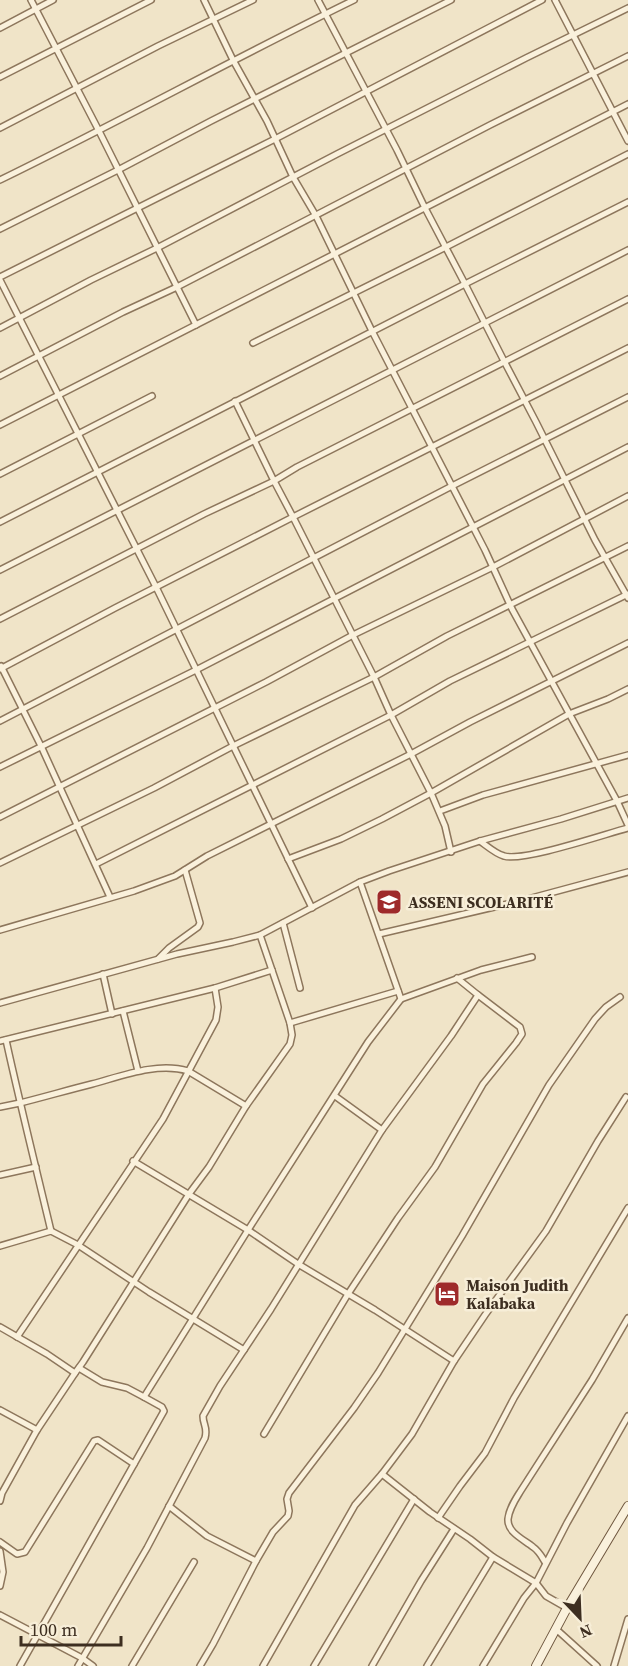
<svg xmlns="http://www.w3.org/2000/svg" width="628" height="1666" font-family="'Source Serif 4',serif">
<rect width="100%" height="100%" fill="#f0e4c8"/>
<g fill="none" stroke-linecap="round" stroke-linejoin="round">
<g stroke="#8d765c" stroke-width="8">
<g id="street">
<path d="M31,0L99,131L196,325"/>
<path d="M204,0L233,60L267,121L293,177L316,216L372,331L485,550L512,609L617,801L628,825"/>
<path d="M318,0L397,150L425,208L465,284L504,361L536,422L595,540L628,598"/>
<path d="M555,0L628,141"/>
<path d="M0,28L53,0"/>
<path d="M0,77L151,0"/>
<path d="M0,128L158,46L253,0"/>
<path d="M0,180C119,122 235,58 354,0"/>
<path d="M0,229L118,170L211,121L451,0"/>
<path d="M0,277L275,139L542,0"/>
<path d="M0,280L156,587L312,908"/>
<path d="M0,328L91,280L157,248L337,154L526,58L628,8"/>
<path d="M253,343L446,247L628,154"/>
<path d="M0,376L123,312L177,287L490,125L628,56"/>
<path d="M0,425L628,104"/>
<path d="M0,474L152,396"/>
<path d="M0,522L465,284L628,202"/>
<path d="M0,570L628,250"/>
<path d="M0,619L204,514L274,481L235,401"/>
<path d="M1,666L41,746L110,897"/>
<path d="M0,669L115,608L293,517L274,481L297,467L628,299"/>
<path d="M0,721L452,486L628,397"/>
<path d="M0,767L196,670L628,447"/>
<path d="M440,811L483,795L628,755"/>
<path d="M0,817L266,682L353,635L493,567L628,496"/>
<path d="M480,841C487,846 496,854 504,856C523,862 605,834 628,828"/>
<path d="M451,852L445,826L431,793L391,715L374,677L293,517L628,348"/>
<path d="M288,859L341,839L382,819L431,793L569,714L608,699L628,689"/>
<path d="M0,863L154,788L233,746L374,677L447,636L628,546"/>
<path d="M96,864L391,715L450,681L628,594"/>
<path d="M283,923L300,988"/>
<path d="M0,930L134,891L175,876L207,856L411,754L470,722L628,643"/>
<path d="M379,934L524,900L628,872"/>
<path d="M158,959L169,948L198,927L200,923L185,870"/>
<path d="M103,974L112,1014"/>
<path d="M401,999L481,970L532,957"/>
<path d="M0,1003L177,954L233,942L260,935L360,882L389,871L480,841L561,819L628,798"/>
<path d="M123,1011L138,1071"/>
<path d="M290,1023L398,991"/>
<path d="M6,1040C20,1104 36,1168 51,1231"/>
<path d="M0,1041L215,988L272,970"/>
<path d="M335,1096L382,1130"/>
<path d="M0,1107L20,1103C44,1097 68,1090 92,1084C122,1076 157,1062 188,1071L246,1106"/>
<path d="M133,1161L248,1230L298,1264L375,1310L454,1361"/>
<path d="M0,1175L36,1167"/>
<path d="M0,1246L51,1231L78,1245L149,1292L244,1350"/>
<path d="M0,1327L47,1354L75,1373"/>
<path d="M17,1337L163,1119L216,1020L218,1007L215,988"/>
<path d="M144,1397L248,1230L368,1042L401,999L360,882"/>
<path d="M0,1410L37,1430"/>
<path d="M264,1434L348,1294L398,1218L435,1167L483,1084L516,1043L522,1034L520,1027L478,995"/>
<path d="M382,1474L430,1512L470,1539L493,1557L536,1583L546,1596L567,1608"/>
<path d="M0,1501L2,1493L37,1430L75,1373L83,1362L189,1194L209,1167L246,1106L290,1044L292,1035L290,1023L260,935"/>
<path d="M169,1506L207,1536L256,1561"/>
<path d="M438,1518L460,1486L485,1453L514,1398L628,1208"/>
<path d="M0,1542L17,1554L25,1552L94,1441L98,1440L134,1464"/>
<path d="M0,1551L3,1572L0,1586"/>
<path d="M545,1562C542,1557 539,1551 533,1547C525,1540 507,1533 508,1519C509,1509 515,1500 520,1492L592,1380L628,1318"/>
<path d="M0,1615L82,1658L93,1666"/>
<path d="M556,1629L597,1666"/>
<path d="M20,1666L164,1411L162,1407L144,1397L127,1388L102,1382L79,1368"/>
<path d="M78,1666L147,1548L205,1438C208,1427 203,1425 203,1416L220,1386L271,1309L382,1130L451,1036L478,995L457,978"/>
<path d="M132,1666L194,1562"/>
<path d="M200,1666L213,1644L256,1561L273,1532L288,1516L289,1511L287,1499L289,1493L354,1408L378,1373L462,1236L549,1085L595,1019L606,1007L620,997"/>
<path d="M263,1666L355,1505L382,1474L412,1434L454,1361L485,1315L546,1231L598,1141L626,1097"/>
<path d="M314,1666L414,1499"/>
<path d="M372,1666L421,1581L454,1529"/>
<path d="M427,1666L493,1557"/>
<path d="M483,1666L524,1598L536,1583L567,1523L628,1416"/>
<path d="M614,1666L628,1619"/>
</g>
</g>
<g stroke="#6f573f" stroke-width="10">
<path id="secondary" d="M536,1666L567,1608L628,1506"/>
</g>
<use href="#street" stroke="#faf1dc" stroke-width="5"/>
<use href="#secondary" stroke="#faf1dc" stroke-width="8"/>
</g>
<defs>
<g id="school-square" transform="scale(1.35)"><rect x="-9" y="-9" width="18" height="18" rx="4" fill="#9e2a2b" stroke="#f7eed8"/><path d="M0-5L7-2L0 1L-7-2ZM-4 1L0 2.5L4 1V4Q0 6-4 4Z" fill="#fff"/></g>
<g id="hotel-square" transform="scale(1.35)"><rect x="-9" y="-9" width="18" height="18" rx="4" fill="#9e2a2b" stroke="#f7eed8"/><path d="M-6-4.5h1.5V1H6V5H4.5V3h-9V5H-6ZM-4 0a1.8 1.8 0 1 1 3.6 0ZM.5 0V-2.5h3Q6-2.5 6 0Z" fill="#fff"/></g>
</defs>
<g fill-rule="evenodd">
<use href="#school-square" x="389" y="902"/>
<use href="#hotel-square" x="447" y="1294"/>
</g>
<g text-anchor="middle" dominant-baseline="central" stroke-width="5" stroke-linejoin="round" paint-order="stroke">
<g font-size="16" font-weight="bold" fill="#3d2e20" stroke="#f7eed8" text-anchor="start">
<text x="408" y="902">ASSENI SCOLARITÉ</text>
<text x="466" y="1285">Maison Judith<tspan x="466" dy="18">Kalabaka</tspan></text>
</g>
</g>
<g transform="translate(580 1618) rotate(157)" stroke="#f7eed8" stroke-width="4.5" paint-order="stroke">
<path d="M0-4.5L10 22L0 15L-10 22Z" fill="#3d2e20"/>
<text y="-9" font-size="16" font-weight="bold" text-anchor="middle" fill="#3d2e20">N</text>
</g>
<path d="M21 1636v9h100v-9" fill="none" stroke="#3d2e20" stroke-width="3"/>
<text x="30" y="1636" font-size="18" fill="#3d2e20" stroke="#f7eed8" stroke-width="4.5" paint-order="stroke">100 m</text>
</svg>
